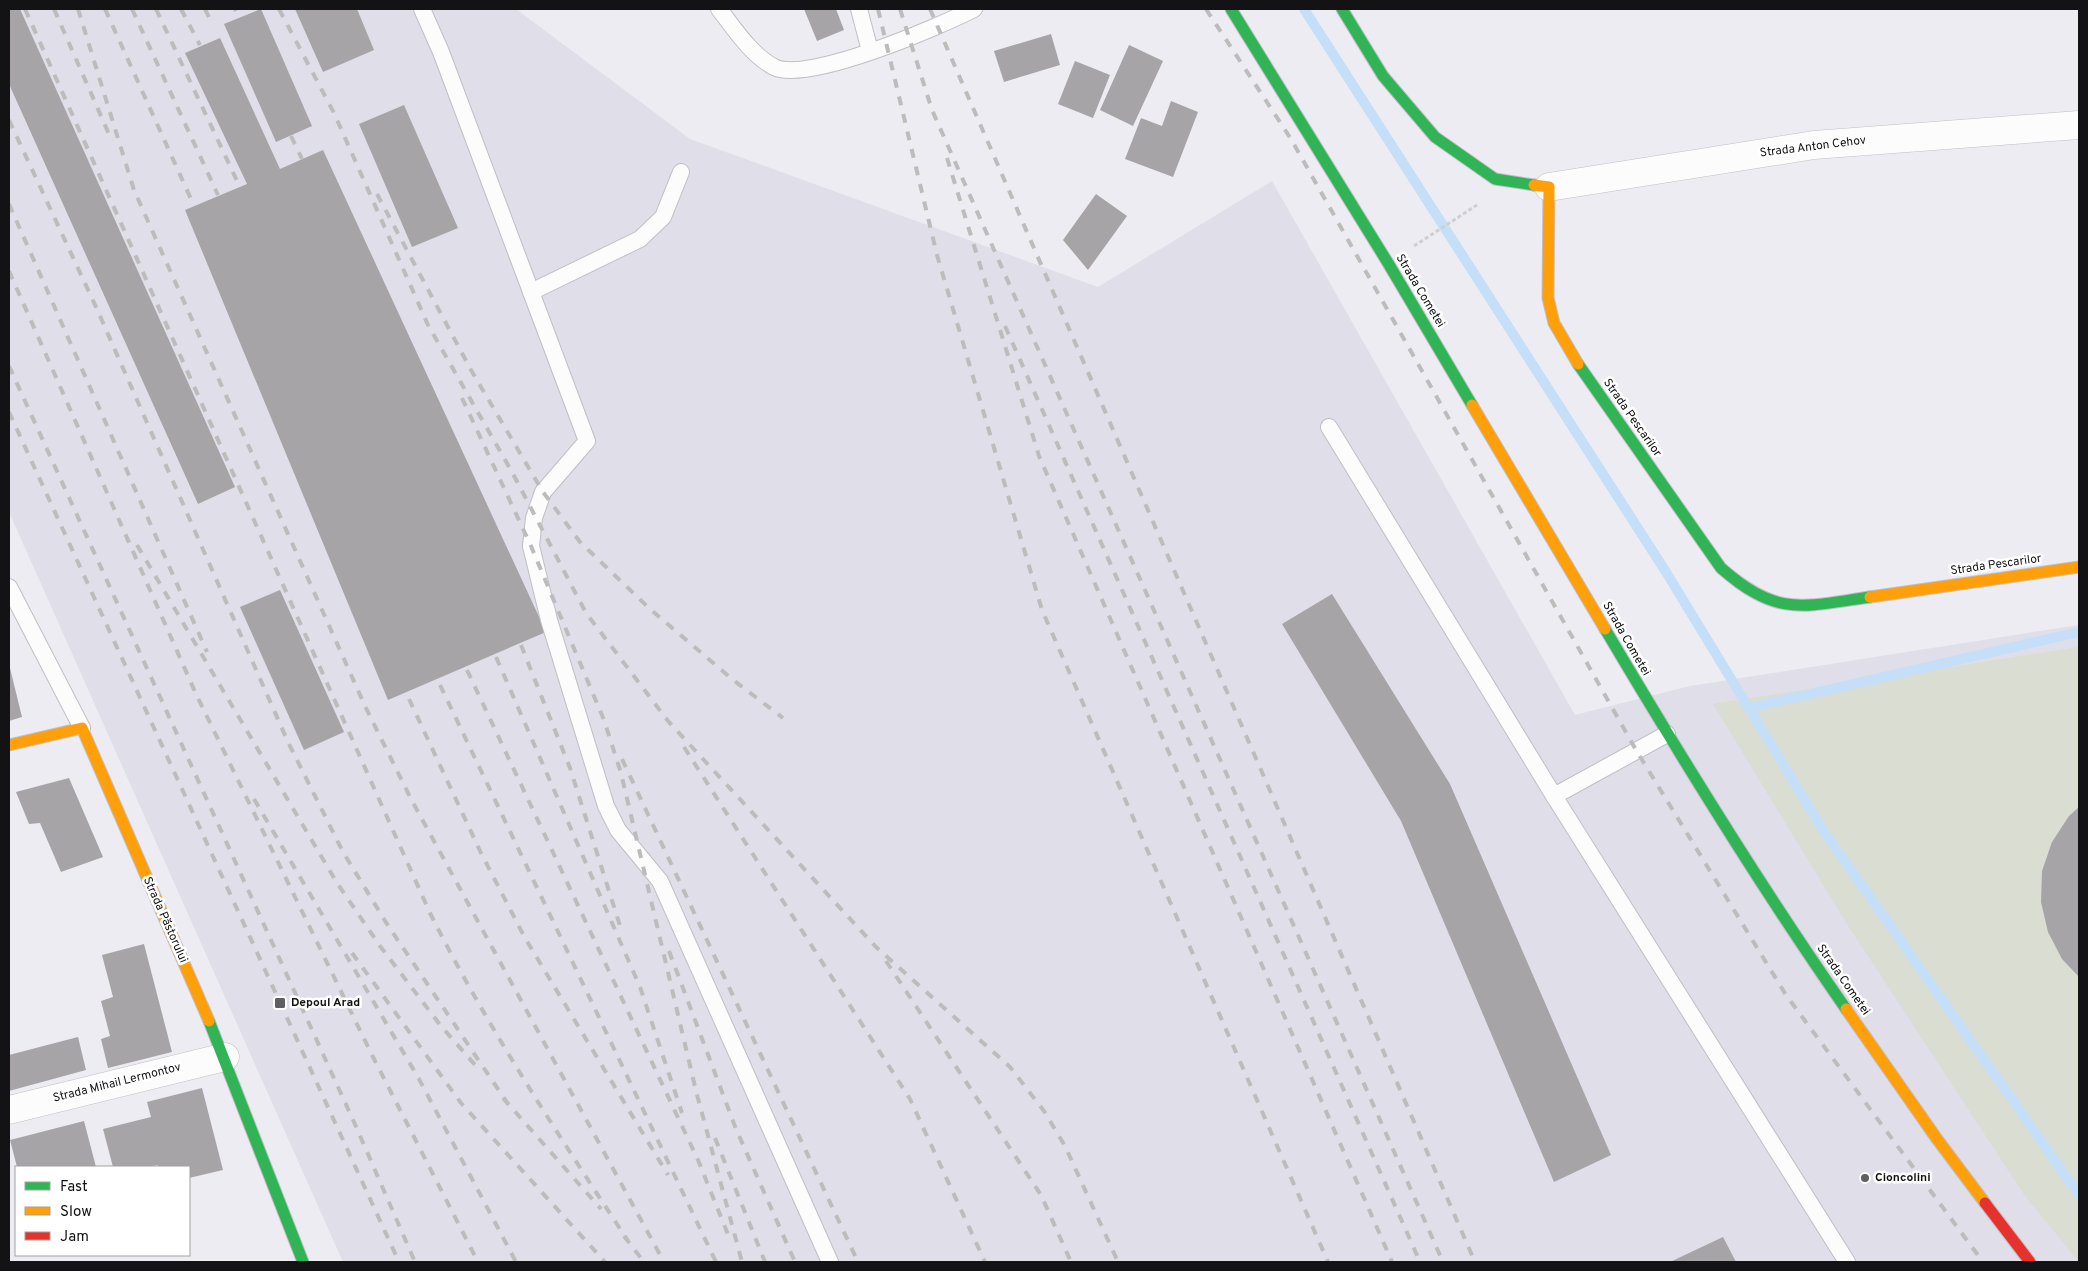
<svg xmlns="http://www.w3.org/2000/svg" width="2088" height="1271" font-family="Overpass,sans-serif">
<rect width="100%" height="100%" fill="#edecf2"/>
<path fill="#dfdee9" d="M9,9H516L690,139L1098,287L1272,181L1575,715L1690,686L2079,625V1262H343L9,512Z"/>
<path fill="#d9ddd2" d="M2079,647V1262L2025,1196L1847,924L1713,704Z"/>
<g fill="none" stroke-linecap="round" stroke-linejoin="round">
<g stroke="#c6dff8" stroke-width="10">
<path d="M1304,9L1666,572L1823,830L2079,1195"/>
<path d="M1749,708L2079,632"/>
</g>
</g>
<g fill="#a6a4a7">
<path d="M9,9H20L235,487L198,504L9,84Z"/>
<path d="M261,9L312,126L276,142L224,24Z"/>
<path d="M295,9H357L374,50L323,72Z"/>
<path d="M804,9H836L844,30L817,41Z"/>
<path d="M1051,34L1060,65L1004,82L994,51Z"/>
<path d="M220,38L280,169L323,150L546,632L388,700L185,210L247,184L185,53Z"/>
<path d="M1129,45L1163,61L1133,126L1100,110Z"/>
<path d="M1075,61L1110,75L1093,118L1058,104Z"/>
<path d="M1171,101L1198,112L1173,177L1125,159L1141,118L1162,126Z"/>
<path d="M404,105L458,228L412,247L359,124Z"/>
<path d="M1096,194L1127,216L1088,270L1063,240Z"/>
<path d="M280,590L344,732L304,750L240,607Z"/>
<path d="M1332,594L1450,784L1611,1155L1554,1182L1401,821L1282,624Z"/>
<path d="M9,664L22,717L9,721Z"/>
<path d="M69,778L103,857L61,872L40,823L29,824L16,792Z"/>
<path d="M2079,807V977L2062,959L2048,932L2041,902L2042,871L2052,842L2069,816Z"/>
<path d="M144,944L172,1052L108,1068L101,1039L110,1036L101,1001L113,997L102,955Z"/>
<path d="M78,1037L86,1070L9,1091V1055Z"/>
<path d="M202,1088L223,1170L189,1178V1167H158V1165L147,1167H113L103,1129L151,1117L147,1102Z"/>
<path d="M84,1121L96,1167H17L10,1140Z"/>
<path d="M1723,1237L1736,1262H1670Z"/>
</g>
<g fill="none" stroke-linecap="round" stroke-linejoin="round">
<g stroke="#c0bfc4" stroke-width="18">
<g id="lane">
<path d="M422,9L441,52L587,441L543,492L534,518L531,546L549,620L606,806L618,830L660,881L830,1262"/>
<path d="M719,9C734,28 751,55 774,67C807,84 940,26 974,9"/>
<path d="M859,9L870,51"/>
<path d="M531,292L640,239L663,217L681,172"/>
<path d="M1329,427L1554,796L1667,734"/>
<path d="M9,587L82,728"/>
<path d="M1554,796L1847,1262"/>
</g>
</g>
<g stroke="#c0bfc4" stroke-width="29">
<g id="street">
<path d="M1549,187L1814,145L2079,125"/>
<path d="M9,1110L225,1057"/>
</g>
</g>
<g stroke="#c0bfc4" stroke-width="13">
<g id="fast">
<path d="M1231,9L1388,263L1472,405"/>
<path d="M1342,9L1383,76L1435,137L1495,179L1534,185"/>
<path d="M1578,364L1721,568C1777,617 1801,607 1870,597"/>
<path d="M1605,629C1682,759 1760,886 1846,1009"/>
<path d="M209,1021L303,1262"/>
</g>
</g>
<g stroke="#c0bfc4" stroke-width="13">
<g id="slow">
<path d="M1534,185L1549,187L1548,298L1554,323L1578,364"/>
<path d="M1472,405L1605,629"/>
<path d="M1870,597L2079,567"/>
<path d="M9,745L82,728L209,1021"/>
<path d="M1846,1009L1937,1139L1985,1203"/>
</g>
</g>
<g stroke="#c0bfc4" stroke-width="13">
<path id="jam" d="M1985,1203L2030,1262"/>
</g>
<path stroke="#cfcfd0" stroke-width="3" stroke-dasharray="4 2.5" stroke-linecap="butt" d="M1414,246L1477,205"/>
<use href="#lane" stroke="#fcfcfd" stroke-width="16"/>
<use href="#street" stroke="#fcfcfd" stroke-width="28"/>
<use href="#fast" stroke="#30b455" stroke-width="11"/>
<use href="#slow" stroke="#ff9f0a" stroke-width="11"/>
<use href="#jam" stroke="#e5322d" stroke-width="11"/>
<g stroke="#bdbcbd" stroke-width="4" stroke-dasharray="9 9" stroke-linecap="butt">
<path d="M25,9L430,913C487,1027 558,1134 628,1241"/>
<path d="M54,9L112,141"/>
<path d="M78,9L134,190L365,706L411,799L664,1262"/>
<path d="M105,9L191,199"/>
<path d="M132,9L218,195"/>
<path d="M156,9L239,185"/>
<path d="M181,9L200,45"/>
<path d="M205,9L212,24"/>
<path d="M235,9L236,11"/>
<path d="M279,9L334,113L428,325L512,472L586,613L668,721L876,947L1010,1067L1044,1111L1065,1146L1118,1262"/>
<path d="M878,9L937,255L1042,610L1328,1262"/>
<path d="M900,9L932,110L1443,1262"/>
<path d="M930,9L1475,1262"/>
<path d="M1206,9L1291,139L1636,750L1786,995L1983,1262"/>
<path d="M9,120L96,307L288,742L343,852L387,924L508,1104"/>
<path d="M291,136L302,159"/>
<path d="M947,158L1039,456L1392,1262"/>
<path d="M377,194L471,370L543,492L580,542L650,609L732,679L783,718"/>
<path d="M9,204L207,652"/>
<path d="M9,271L196,694L373,1057L478,1262"/>
<path d="M1005,326L1420,1262"/>
<path d="M9,366L354,1122L415,1262"/>
<path d="M462,398L531,546L604,720L621,773L696,1091L742,1262"/>
<path d="M9,412L399,1262"/>
<path d="M137,545L337,883L380,946L441,1026L476,1066"/>
<path d="M521,645L570,768L622,932"/>
<path d="M496,657L640,987L682,1113"/>
<path d="M467,670L698,1160L729,1237"/>
<path d="M440,685L716,1262"/>
<path d="M409,699L481,853L525,938L668,1175"/>
<path d="M684,747L910,1099L985,1262"/>
<path d="M622,759L858,1262"/>
<path d="M254,799L419,1079L516,1262"/>
<path d="M669,951L736,1129L795,1262"/>
<path d="M352,953L461,1103L605,1262"/>
<path d="M886,961L1041,1195L1071,1262"/>
<path d="M503,1098L601,1209"/>
<path d="M715,1138L765,1262"/>
<path d="M624,1236L644,1262"/>
</g>
</g>
<g fill="#5f5f63" stroke="#fff" stroke-width="2">
<rect x="274" y="997" width="12" height="12" rx="2.5"/>
<circle cx="1865" cy="1178" r="5"/>
</g>
<g text-anchor="middle" dominant-baseline="central" stroke-width="5" stroke-linejoin="round" paint-order="stroke">
<g font-size="12" fill="#131316" stroke="#fff">
<text transform="translate(1813 147) rotate(-7)">Strada Anton Cehov</text>
<text transform="translate(1420 291) rotate(59)">Strada Cometei</text>
<text transform="translate(1632 418) rotate(55)">Strada Pescarilor</text>
<text transform="translate(1996 565) rotate(-8)">Strada Pescarilor</text>
<text transform="translate(1626 639) rotate(60)">Strada Cometei</text>
<text transform="translate(165 920) rotate(66)">Strada Păstorului</text>
<text transform="translate(1843 980) rotate(55)">Strada Cometei</text>
<text transform="translate(117 1083) rotate(-14)">Strada Mihail Lermontov</text>
</g>
<g font-size="12" font-weight="bold" fill="#131316" stroke="#fff" text-anchor="start">
<text x="291" y="1003">Depoul Arad</text>
<text x="1875" y="1178">Cioncolini</text>
</g>
</g>
<rect width="2088" height="1271" fill="none" stroke="#131316" stroke-width="20"/>
<rect x="15" y="1166" width="175" height="90" fill="#ffffff" stroke="#a1a1a2"/>
<rect x="25" y="1182" width="25" height="8" fill="#30b455" stroke="#a1a1a2"/>
<text x="60" y="1191" font-size="15" fill="#131316">Fast</text>
<rect x="25" y="1207" width="25" height="8" fill="#ff9f0a" stroke="#a1a1a2"/>
<text x="60" y="1216" font-size="15" fill="#131316">Slow</text>
<rect x="25" y="1232" width="25" height="8" fill="#e5322d" stroke="#a1a1a2"/>
<text x="60" y="1241" font-size="15" fill="#131316">Jam</text>
</svg>
